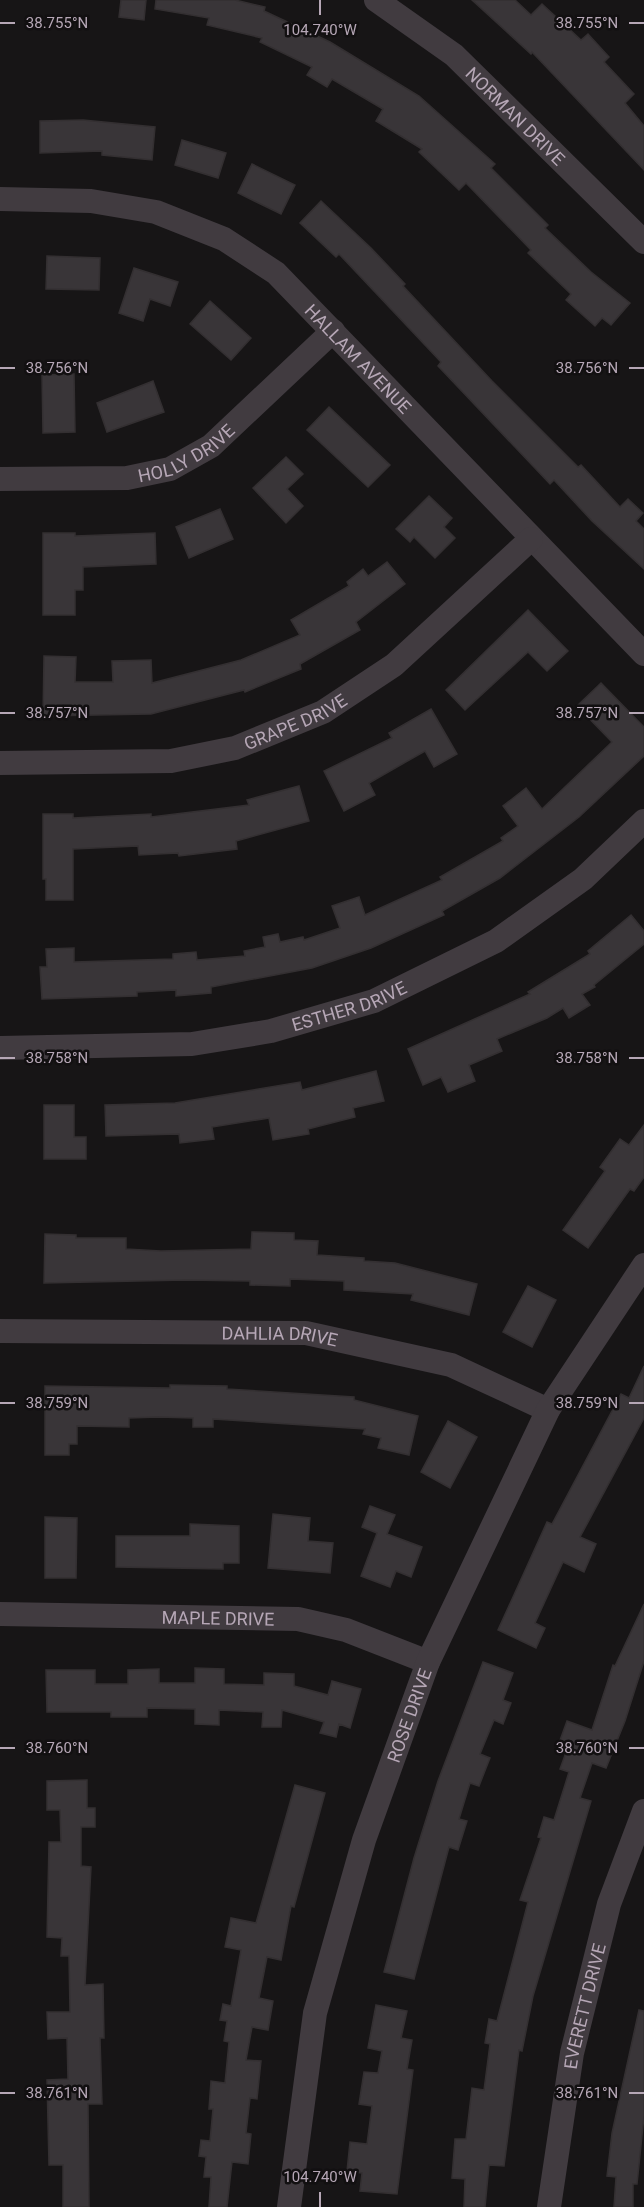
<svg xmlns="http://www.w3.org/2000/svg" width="644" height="2207" font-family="Roboto,sans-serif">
<rect width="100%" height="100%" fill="#171516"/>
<g fill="#393538" stroke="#332f31" stroke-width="1.5">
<path d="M121,0H146L144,20L119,17Z"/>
<path d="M156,0H235L265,7L264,11L330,42L419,96L495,164L491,168L548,225L545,228L591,272L630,303L611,325L602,318L595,326L566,300L571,294L528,253L531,250L466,183L459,190L419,152L422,149L376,121L383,109L332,79L327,87L307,75L312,67L260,42L262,38L207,25L209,18L155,9Z"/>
<path d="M472,0H515L531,15L542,4L581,40L588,34L609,57L604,62L634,94L625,103L644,126V170L532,52L531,54Z"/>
<path d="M83,120L155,127L152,160L102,155V151L40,153V121Z"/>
<path d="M182,140L226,153L218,178L175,165Z"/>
<path d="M252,164L295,185L281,214L238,193Z"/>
<path d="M321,201L371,248L405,284L403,286L492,381L578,467L581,465L620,507L628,499L643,513L636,521L644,529V569L592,521L554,480L550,484L438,366L441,362L339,254L336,257L300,223Z"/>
<path d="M47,256L100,258L99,290L46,289Z"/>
<path d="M134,268L178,282L170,306L150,299L143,321L119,313Z"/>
<path d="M210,301L251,338L231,360L190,324Z"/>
<path d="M74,374L75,432L43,433L42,375Z"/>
<path d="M153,381L164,412L107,432L97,403Z"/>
<path d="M329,407L390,465L368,487L307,430Z"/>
<path d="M286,457L303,474L287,489L303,506L286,523L253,488Z"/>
<path d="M429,496L452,518L444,527L455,538L435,558L414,537L410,542L396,529Z"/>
<path d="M220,509L233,539L189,558L176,527Z"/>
<path d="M43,533H75V536L155,533L156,564L83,567V590H75V615H43Z"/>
<path d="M387,562L405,584L356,622L360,630L300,664L301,669L245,692L244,690L151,714L43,716L44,656L76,657L75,682H113L112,661L151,660L152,683L241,660L300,635L291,620L349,586L347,582L363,569L368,576Z"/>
<path d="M528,610L568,651L547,671L528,652L465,710L446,690Z"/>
<path d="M601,683L644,727V756L579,817L500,878L442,911L444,915L371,948L312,968L211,987V993L176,996V990L137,992V996L42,999L40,967H47L46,949L74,948V962L173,959V954L196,952L197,960L245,956L244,951L265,947L263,937L278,934L280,942L303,937L304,940L340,928L332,906L359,897L365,915L442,880L440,877L503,841L501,838L518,826L503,806L526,788L542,809L612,742L577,706Z"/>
<path d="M431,709L457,754L434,767L425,751L369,783L375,795L344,811L324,771L392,738L389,733Z"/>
<path d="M299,786L309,821L236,841L237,849L179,856L178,853L139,855L138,846L73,849V900H46V879H43V814H73V818L151,814V817L249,805L247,800Z"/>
<path d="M631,915L644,931V944L594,985L595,987L582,994L590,1005L569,1018L563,1008L547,1018L497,1039L502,1051L469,1065L475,1081L448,1092L441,1077L423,1085L408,1049L530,994L528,992L590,954L588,951Z"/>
<path d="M376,1071L384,1101L353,1108L355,1117L308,1129L309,1134L273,1140L269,1118L212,1127L214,1139L180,1143L179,1134L106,1136L105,1105L175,1103L300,1082L302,1090Z"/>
<path d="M44,1105H74V1137H86V1159H44Z"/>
<path d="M644,1125V1177L634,1191L630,1189L588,1248L563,1230L605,1171L600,1167L620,1139L629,1145Z"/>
<path d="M252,1232L294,1233V1240L318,1241L317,1255L364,1258V1261L395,1263L477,1284L469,1315L411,1300L413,1294L344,1290V1281L290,1279V1286L250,1285V1281L186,1280L44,1283L45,1234L76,1235V1238H126V1249L161,1251L251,1249Z"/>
<path d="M528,1286L556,1300L532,1347L503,1332Z"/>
<path d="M644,1366V1418L580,1537L596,1544L584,1572L563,1562L535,1623L545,1628L536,1648L498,1630L547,1522L552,1524L621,1394L629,1398Z"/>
<path d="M170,1385L227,1386V1389L354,1397V1400L418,1416L409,1455L378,1448L381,1438L363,1434L365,1429L213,1419V1427H193V1418L158,1417L129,1418V1427L77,1426V1444H69V1455H45V1386L170,1388Z"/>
<path d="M448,1421L477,1437L450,1488L421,1472Z"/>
<path d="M370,1506L395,1515L387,1534L422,1547L411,1577L396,1571L390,1587L361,1576L377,1533L362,1527Z"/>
<path d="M273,1514L310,1518L308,1541L333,1543L330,1573L268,1568Z"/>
<path d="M45,1517L77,1518L76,1578H45Z"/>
<path d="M190,1524L239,1526V1563H223V1569L116,1567V1536H190Z"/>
<path d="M644,1604V1661L625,1721L606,1768L592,1763L580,1798L591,1801L533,1996L522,2051L519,2050L504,2166L489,2165L485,2207H464L465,2179L452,2178L455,2139H466L472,2088L484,2090L490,2044L485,2043L489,2019L497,2021L528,1902L520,1900L541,1838L538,1837L544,1817L554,1820L569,1772L560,1769L568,1747L559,1743L567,1721L592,1730L613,1665L615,1666Z"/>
<path d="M483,1662L513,1673L503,1700L511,1703L503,1724L494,1720L480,1754L490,1758L479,1786L470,1783L459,1819L467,1821L458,1850L449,1847L414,1979L384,1972L414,1858L438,1781Z"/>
<path d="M195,1668L224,1669V1684L264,1685V1673L294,1674V1686L328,1695L332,1681L361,1689L350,1728L339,1724L336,1737L320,1733L324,1722L282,1710L281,1727H262L263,1712L219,1710V1725L195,1724V1709L147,1708V1717H111V1712H47L46,1670H95V1684H128V1670L159,1669V1683H195Z"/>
<path d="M87,1780V1808H95V1827H81V1866L91,1867L85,1985L103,1984L104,2038H100L102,2104H88L89,2207H63V2165H49L47,2080L68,2079L67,2038L48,2039L47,2012H70L69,1956H61L62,1938L47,1937L49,1842H61L60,1810H47V1781Z"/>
<path d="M295,1785L325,1793L294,1907L291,1906L281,1960L267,1957L259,1998L273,2001L268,2030L252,2027L246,2060L261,2061L257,2099L250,2098L246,2133L251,2134L248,2164L232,2162L227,2207H209L211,2177H204L206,2157L199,2156L201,2140L210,2141L213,2109H209L211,2081L225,2083L229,2042L224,2041L227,2021L220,2020L223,2004L231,2006L241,1950L225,1947L231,1918L256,1923Z"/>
<path d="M376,2005L407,2011L401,2038L412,2040L407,2069L413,2070L397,2194L360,2191L362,2173L347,2171L350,2142L367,2144L372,2106L359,2104L364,2072L378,2073L382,2051L368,2048Z"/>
<path d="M639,2010L644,2011V2116L637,2184H633V2207H614L616,2177L607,2176L612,2133Z"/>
</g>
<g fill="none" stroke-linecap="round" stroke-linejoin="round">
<g stroke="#413b40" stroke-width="24">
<path id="s1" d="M376,0L454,55L644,242"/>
<path id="s2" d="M0,199L91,201L156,212L224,239L276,273L644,654"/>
<path id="s3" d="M0,479L127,478L170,469L211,446L333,331"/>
<path id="s4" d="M0,763L171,761L235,748L323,712L394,665L531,539"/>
<path id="s5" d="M0,1048L192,1044L271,1031L374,1001L496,941L583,879L644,821"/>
<path id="s6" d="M0,1331L306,1333L451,1365L548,1410"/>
<path id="s7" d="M0,1614L298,1619L346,1630L428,1662"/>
<path id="s8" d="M289,2207L315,2013L364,1840L428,1662L548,1410L644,1265"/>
<path id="s9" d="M549,2207L572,2053L609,1904L644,1811"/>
</g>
</g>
<path fill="none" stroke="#b6a7b6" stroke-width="2" d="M320,0V15M0,23H15M629,23H644M0,368H15M629,368H644M0,713H15M629,713H644M0,1058H15M629,1058H644M0,1403H15M629,1403H644M0,1748H15M629,1748H644M0,2093H15M629,2093H644M320,2192V2207"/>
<g text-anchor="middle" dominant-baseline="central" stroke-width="5" stroke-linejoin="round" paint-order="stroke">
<g font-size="18" fill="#b6a7b6" stroke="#121011">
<text stroke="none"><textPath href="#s1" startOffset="182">NORMAN DRIVE</textPath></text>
<text stroke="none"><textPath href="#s2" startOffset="411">HALLAM AVENUE</textPath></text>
<text stroke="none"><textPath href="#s3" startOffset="192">HOLLY DRIVE</textPath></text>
<text stroke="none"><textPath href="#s4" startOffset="302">GRAPE DRIVE</textPath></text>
<text stroke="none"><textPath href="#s5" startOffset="354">ESTHER DRIVE</textPath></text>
<text stroke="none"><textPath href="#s6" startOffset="280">DAHLIA DRIVE</textPath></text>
<text stroke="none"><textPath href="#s7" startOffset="218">MAPLE DRIVE</textPath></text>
<text stroke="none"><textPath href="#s8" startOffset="508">ROSE DRIVE</textPath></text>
<text stroke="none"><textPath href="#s9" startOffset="204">EVERETT DRIVE</textPath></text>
</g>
</g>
<g font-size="15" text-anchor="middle" fill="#b6a7b6" stroke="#121011" stroke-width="5" stroke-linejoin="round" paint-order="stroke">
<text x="587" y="28">38.755°N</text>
<text x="57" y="28">38.755°N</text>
<text x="320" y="35">104.740°W</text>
<text x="587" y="373">38.756°N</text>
<text x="57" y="373">38.756°N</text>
<text x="57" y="718">38.757°N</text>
<text x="587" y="718">38.757°N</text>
<text x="57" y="1063">38.758°N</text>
<text x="587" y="1063">38.758°N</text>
<text x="57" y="1408">38.759°N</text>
<text x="587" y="1408">38.759°N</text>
<text x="587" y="1753">38.760°N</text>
<text x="57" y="1753">38.760°N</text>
<text x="57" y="2098">38.761°N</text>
<text x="587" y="2098">38.761°N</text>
<text x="320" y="2182">104.740°W</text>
</g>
</svg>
